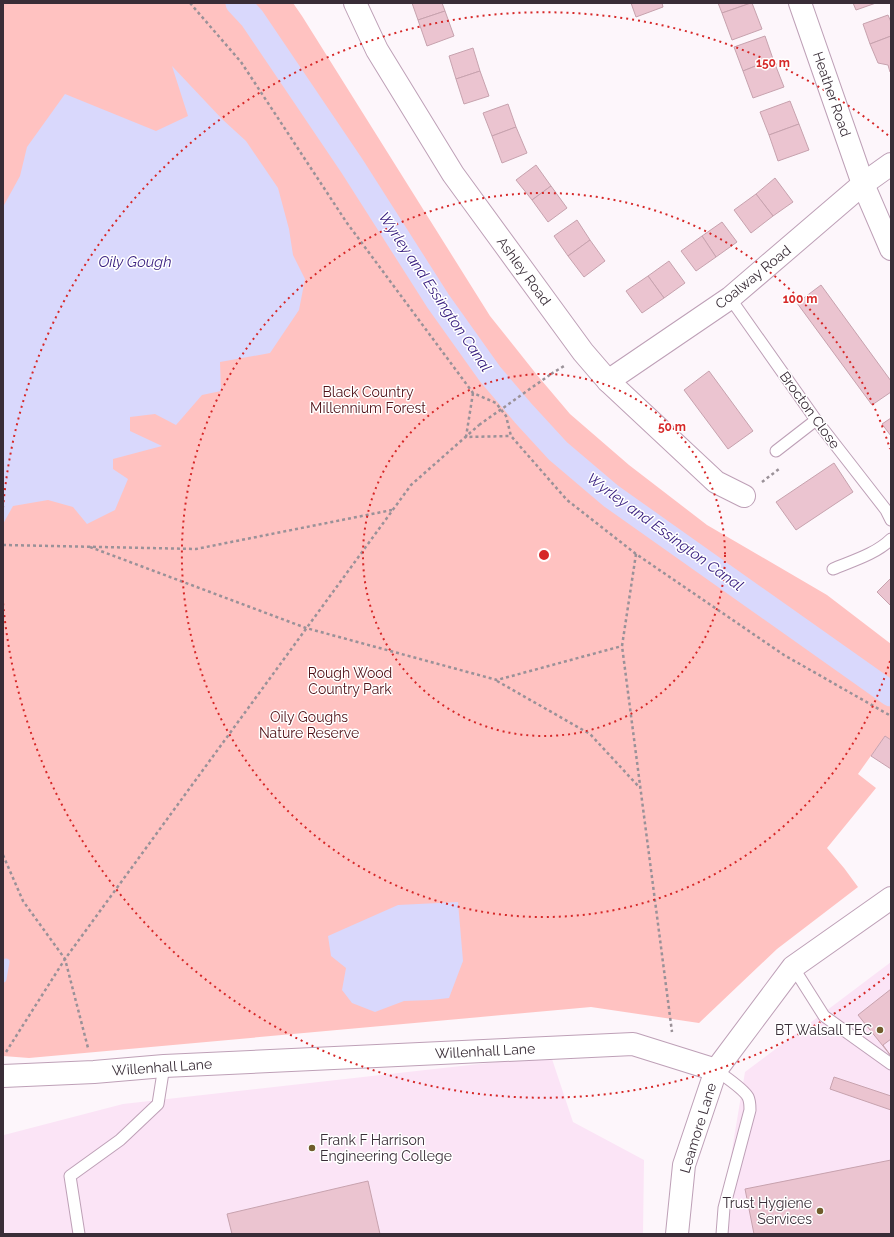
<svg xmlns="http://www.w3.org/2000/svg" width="894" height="1237" font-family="Raleway,sans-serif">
<rect width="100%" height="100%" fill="#fdf6fb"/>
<g fill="#fbe4f6">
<path d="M891,962V1234H718L745,1072Z"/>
<path d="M551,1056L573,1122L644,1160L643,1234H3V1135H4L123,1104Z"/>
</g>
<path fill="#ffc2c1" d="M3,3H293L302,16L490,316L537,375L570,414L629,465L707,525L827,595L891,644V740L885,736L858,774L876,788L827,848L844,868L858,887L777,949L699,1023L591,1007L29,1058L3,1056Z"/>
<g fill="#d9d8fc">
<path d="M172,66L222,119L246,141L278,188L289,229L293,255L305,279L299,310L270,353L220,362L221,391L202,395L176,425L155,414L130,417V431L162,446L113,459V469L128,479L115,510L87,524L73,507L48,500L13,506L3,524V207L20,176L27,147L65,94L156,131L188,116Z"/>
<path d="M458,902L463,961L449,998L431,1000L404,1001L375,1012L352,1003L342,990L346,968L331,956L328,936L398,905Z"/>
</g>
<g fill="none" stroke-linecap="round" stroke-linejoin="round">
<path stroke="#d9d8fc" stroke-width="7" d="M3,979L6,962"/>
<path stroke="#d9d8fc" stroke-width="25" d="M238,3L252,18L352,166L438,301L490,374L524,414L558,451L611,496L891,694"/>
</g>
<g fill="#ebc4d0" stroke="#c7a2ae">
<path d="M412,3H442L445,11L418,20Z"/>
<path d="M631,3H662L663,7L636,17Z"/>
<path d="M718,3H751L722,13Z"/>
<path d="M751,3H752L762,29L732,40L722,13Z"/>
<path d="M853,3H876L856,10Z"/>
<path d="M445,11L454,36L427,46L418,20Z"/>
<path d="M888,15L891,22V36L870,44L863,24Z"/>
<path d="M765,36L773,59L743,71L734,47Z"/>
<path d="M891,36V71L890,72L888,65L878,63L870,44Z"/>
<path d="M473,48L480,71L456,79L449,56Z"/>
<path d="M773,59L784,87L753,98L743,71Z"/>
<path d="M480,71L489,96L464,104L456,79Z"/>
<path d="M790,101L799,124L769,135L760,112Z"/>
<path d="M508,104L516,127L492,136L483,113Z"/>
<path d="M799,124L809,150L778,161L769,135Z"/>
<path d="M516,127L527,153L502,163L492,136Z"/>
<path d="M536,165L551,186L532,200L516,180Z"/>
<path d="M775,178L793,202L773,216L756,194Z"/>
<path d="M551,186L567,208L548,222L532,200Z"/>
<path d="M756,194L773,216L751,233L734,210Z"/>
<path d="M577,220L590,240L568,256L554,236Z"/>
<path d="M722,222L737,242L716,257L702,236Z"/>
<path d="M702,236L716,257L696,271L681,251Z"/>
<path d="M590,240L605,261L584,277L568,256Z"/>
<path d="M669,261L685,283L664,298L648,276Z"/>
<path d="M648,276L664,298L642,313L626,291Z"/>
<path d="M821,285L891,381V392L872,405L797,303Z"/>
<path d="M709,371L753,431L728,449L684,390Z"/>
<path d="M891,418V436L882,424Z"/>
<path d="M834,463L853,492L796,530L776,502Z"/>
<path d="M891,578V606L877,592Z"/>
<path d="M885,736L891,740V769L871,756Z"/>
<path d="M891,989V1039L883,1045L891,1056L858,1015Z"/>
<path d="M834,1077L891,1096V1110L830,1089Z"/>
<path d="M891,1160V1234H754L745,1189Z"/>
<path d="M368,1181L380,1234H232L227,1214Z"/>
</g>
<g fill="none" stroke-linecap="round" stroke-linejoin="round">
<g stroke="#bea0b7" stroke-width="13">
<g id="service">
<path d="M730,298L816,420L886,510L891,520"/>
<path d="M776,451L816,420"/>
<path d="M833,569C852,561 876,554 891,539"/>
<path d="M793,967L824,1016L891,1064"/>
<path d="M716,1070C724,1076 744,1089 748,1097C750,1101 750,1105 750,1110L724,1208L722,1234"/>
<path d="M79,1234L70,1176L120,1140L158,1104L164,1066"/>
</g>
</g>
<g stroke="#bea0b7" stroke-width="24">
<g id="minor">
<path d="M355,3L377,50L453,174L583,352L608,381L716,482L744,496"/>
<path d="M800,3L863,184L891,249"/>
<path d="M608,381L730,298L863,184L891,164"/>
</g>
</g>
<g stroke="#bea0b7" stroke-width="24">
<g id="tertiary">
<path d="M3,1076L94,1072L164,1066L633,1044L716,1070"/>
<path d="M677,1234L684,1165L716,1070L793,967L891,898"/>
</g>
</g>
<g stroke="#9a9198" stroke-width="2.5" stroke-dasharray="3 3" stroke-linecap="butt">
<path d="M190,3L241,62L347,223L473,393L496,403L506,416L511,436L567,500L636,554L784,655L891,716"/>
<path d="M551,374L564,366"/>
<path d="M473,393L466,437L511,436"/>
<path d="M762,482L779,469"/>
<path d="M3,545L196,549L392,510"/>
<path d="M90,547L306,628L497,680L622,646"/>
<path d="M636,554L622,646L672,1032"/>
<path d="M497,681L590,734L640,788"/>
<path d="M3,855L23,901L65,959L88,1048"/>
<path d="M6,1052L65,959L411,485L479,425"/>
</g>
<use href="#service" stroke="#fff" stroke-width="11"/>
<use href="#minor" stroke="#fff" stroke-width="22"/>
<use href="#tertiary" stroke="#fff" stroke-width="22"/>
<path stroke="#9a9198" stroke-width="2.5" stroke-dasharray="3 3" stroke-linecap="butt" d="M479,425L551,374"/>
</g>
<g fill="none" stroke="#d62828" stroke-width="2" stroke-dasharray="2 4">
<circle cx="544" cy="555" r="181"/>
<path d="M890 661A362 362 0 1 1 890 449"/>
<path d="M889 974A543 543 0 0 1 3 602M3 508A543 543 0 0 1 889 136"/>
</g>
<g fill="#6f5c2b" stroke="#fff" stroke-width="1.5">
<circle cx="880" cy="1030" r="4"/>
<circle cx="312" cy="1148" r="4"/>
<circle cx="820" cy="1211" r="4"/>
</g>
<g text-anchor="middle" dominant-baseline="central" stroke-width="3" stroke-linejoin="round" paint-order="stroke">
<g font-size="14" fill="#392d37" stroke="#fff">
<text transform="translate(832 94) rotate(71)">Heather Road</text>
<text transform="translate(524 271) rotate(54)">Ashley Road</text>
<text transform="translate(753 277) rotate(-39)">Coalway Road</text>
<text transform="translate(810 410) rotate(54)">Brocton Close</text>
<text transform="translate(485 1051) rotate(-3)">Willenhall Lane</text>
<text transform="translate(162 1067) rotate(-4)">Willenhall Lane</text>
<text transform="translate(698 1128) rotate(-73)">Leamore Lane</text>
</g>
<g font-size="14" fill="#4f1117" stroke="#fff">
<text x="368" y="392">Black Country<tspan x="368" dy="16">Millennium Forest</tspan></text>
<text x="350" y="673">Rough Wood<tspan x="350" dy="16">Country Park</tspan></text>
<text x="309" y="717">Oily Goughs<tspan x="309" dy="16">Nature Reserve</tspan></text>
</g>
<g font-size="14" fill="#392d37" stroke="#fff" text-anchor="end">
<text x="872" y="1030">BT Walsall TEC</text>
<text x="320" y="1140" text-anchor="start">Frank F Harrison<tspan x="320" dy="16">Engineering College</tspan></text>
<text x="812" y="1203">Trust Hygiene<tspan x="812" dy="16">Services</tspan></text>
</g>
<g font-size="15" font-style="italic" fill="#371d7f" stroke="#fff">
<text x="135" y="262">Oily Gough</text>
<text transform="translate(435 292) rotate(56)">Wyrley and Essington Canal</text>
<text transform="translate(665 532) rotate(36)">Wyrley and Essington Canal</text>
</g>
</g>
<circle cx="544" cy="555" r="6" fill="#d62828" stroke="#fff" stroke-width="2"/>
<g font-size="12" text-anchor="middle" font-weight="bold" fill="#d62828" stroke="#fff" stroke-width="3" stroke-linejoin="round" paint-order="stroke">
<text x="773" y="67">150 m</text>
<text x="800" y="303">100 m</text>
<text x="672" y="431">50 m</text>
</g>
<rect width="894" height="1237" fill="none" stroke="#392d37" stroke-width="8"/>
</svg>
